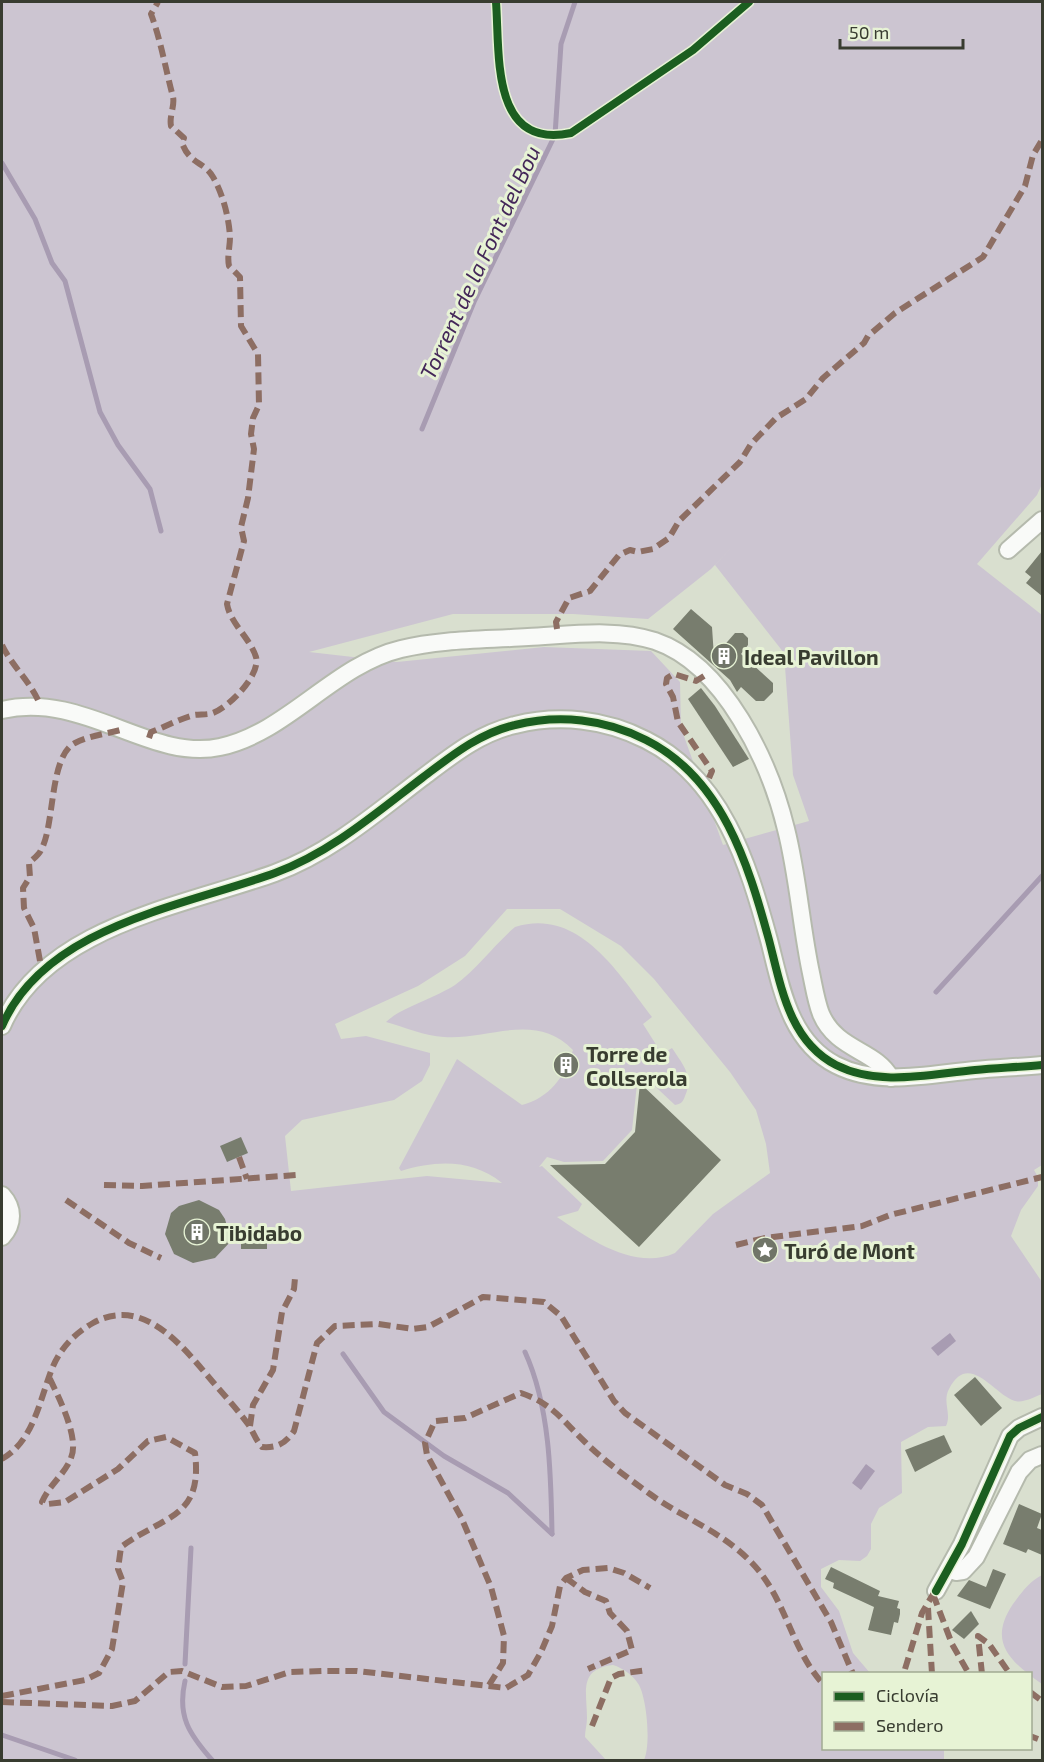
<svg xmlns="http://www.w3.org/2000/svg" width="1044" height="1762" font-family="'Exo 2',sans-serif">
<rect width="100%" height="100%" fill="#d9dfcf"/>
<g fill="#ccc5d1" fill-rule="evenodd">
<path d="M2,2H1042V484L1037,495L977,564L1042,615V1165L1034,1170L1038,1177V1186L1021,1210L1011,1236L1042,1282V1394C1034,1397 1024,1403 1015,1401C994,1395 969,1350 949,1389C942,1402 952,1414 946,1426L928,1427L901,1442L902,1493L879,1508L871,1524V1549L867,1556L860,1561L839,1560L821,1569V1587L839,1611L853,1653L870,1673L824,1674V1748L944,1749V1760H644C651,1745 647,1700 639,1685C634,1676 623,1668 613,1665C578,1669 587,1692 587,1718C587,1724 585,1731 585,1737L606,1760H2ZM736,543L715,565L784,653L793,775L809,821L723,845L681,728L680,682L651,651L544,647L397,662L309,652L453,614H573L648,619L711,569ZM507,909H560L621,946L654,979L730,1072L756,1110L766,1144L770,1173L713,1214L675,1253C635,1271 589,1239 557,1217L578,1211L582,1204L542,1166L539,1167L547,1157L564,1162L603,1161L632,1130L637,1084L644,1076L675,1105C681,1104 683,1102 685,1096C694,1076 683,1065 672,1048L662,1054L643,1024L652,1017C618,973 579,907 515,927C494,945 477,969 455,985C435,998 400,1008 386,1022C404,1027 425,1036 444,1037C490,1040 535,1011 573,1050C565,1077 549,1098 522,1105L457,1059L399,1168L401,1171C437,1160 472,1159 502,1183L427,1176L291,1191L285,1136L302,1120L394,1100L422,1081L430,1065V1053L366,1036L341,1039L335,1024L418,986L465,956Z"/>
<path d="M1042,1575V1684C1013,1663 986,1644 1013,1604C1021,1593 1030,1581 1042,1575Z"/>
</g>
<g fill="#a89cb2">
<path d="M950,1333L956,1341L938,1356L931,1348Z"/>
<path d="M866,1464L875,1471L861,1490L852,1483Z"/>
</g>
<g fill="none" stroke-linecap="round" stroke-linejoin="round">
<g stroke="#a89cb2" stroke-width="5">
<path d="M2,163L35,219L52,263L65,281L100,412L118,445L150,489L161,531"/>
<path d="M422,429L474,302L555,135L561,44L575,2"/>
<path d="M936,992L1042,876"/>
<path d="M525,1352C550,1407 551,1475 552,1534"/>
<path d="M343,1354L384,1412L444,1456L508,1493L552,1534"/>
<path d="M185,1664L191,1548"/>
<path d="M185,1681C177,1716 189,1734 212,1760"/>
<path d="M2,1735L75,1760"/>
</g>
</g>
<g fill="#787d6e">
<path d="M1042,551V596L1026,583L1031,577L1025,572Z"/>
<path d="M691,609L712,627L714,657L735,633H743L748,638V645L741,654L773,683V692L764,701H756L741,687L737,692L730,680L673,629Z"/>
<path d="M701,688L715,706L749,759L733,767L688,699Z"/>
<path d="M640,1083L721,1160L639,1247L550,1165L605,1164L635,1132Z"/>
<path d="M241,1137L248,1153L227,1162L220,1146Z"/>
<path d="M199,1200L219,1210L225,1219L231,1241L215,1258L193,1263L174,1254L165,1234L171,1213L179,1206Z"/>
<rect x="241" y="1235" width="26" height="14"/>
<path d="M975,1377L1002,1408L981,1426L954,1395Z"/>
<path d="M944,1435L952,1452L915,1472L905,1450Z"/>
<path d="M1019,1504L1042,1514L1037,1528L1042,1530V1555L1028,1549L1026,1553L1003,1544Z"/>
<path d="M831,1567L880,1591L878,1596L899,1601L897,1608L900,1609V1614L898,1623L894,1622L891,1635L868,1630L874,1607L833,1588L834,1583L825,1579Z"/>
<path d="M993,1569L1006,1574L990,1609L957,1596L969,1580L986,1587Z"/>
<path d="M971,1611L979,1624L964,1639L952,1630Z"/>
</g>
<g fill="none" stroke-linecap="round" stroke-linejoin="round">
<g stroke="#b5baad" stroke-width="20">
<g id="minor">
<path d="M1008,550L1042,520"/>
<path d="M2,710C84,691 150,762 220,747C287,733 334,665 401,649C442,639 485,640 528,637C569,635 615,628 655,641C725,665 770,763 786,829C798,876 801,926 811,973C814,987 816,1001 821,1014C837,1051 875,1049 891,1078"/>
<path d="M2,1026C45,926 184,906 275,873C330,853 376,813 422,778C450,757 479,733 515,725C559,714 605,719 646,740C722,778 748,863 769,940C781,986 789,1041 836,1065C879,1087 930,1074 975,1070C998,1068 1020,1067 1042,1065"/>
<path d="M2,1195C14,1208 14,1224 2,1237"/>
<path d="M949,1569L956,1572L963,1571L976,1557L1019,1472L1030,1460L1042,1455"/>
<path d="M936,1591L962,1544L1010,1436L1019,1428L1042,1417"/>
</g>
</g>
<use href="#minor" stroke="#f9faf8" stroke-width="16"/>
<g stroke="#8d6e63" stroke-width="6" stroke-dasharray="12 6" stroke-linecap="butt">
<path d="M557,629L556,622L569,598L590,591L619,555L630,550L638,552L653,549L669,538L679,521L740,462L751,444L776,418L806,399L823,378L864,343L868,336L895,313L983,257L1025,186L1033,155L1042,140"/>
<path d="M2,645C12,666 28,679 38,700"/>
<path d="M704,676L696,681L674,674L667,678L666,684L673,697L678,722L712,771L709,778"/>
<path d="M149,738L151,732C165,727 179,719 194,715C200,714 207,715 213,713C229,707 261,675 256,657C250,638 230,623 227,604L244,541L241,527L248,498L254,449L251,434L253,418L259,405L258,354L241,326L240,277L229,266C227,256 230,247 230,237C229,218 223,194 213,177C204,161 190,165 182,143L184,138L171,126C169,116 175,106 173,97C166,71 161,41 151,14L158,2"/>
<path d="M40,961L34,928L24,908L23,888L30,877L29,863C33,859 39,855 41,850C55,826 49,756 75,743C91,735 107,734 124,729"/>
<path d="M239,1157L247,1179"/>
<path d="M104,1185L142,1186L296,1175"/>
<path d="M66,1200L129,1243L161,1258"/>
<path d="M736,1245L765,1238L862,1226L890,1215L1042,1177"/>
<path d="M250,1426L253,1405L273,1370L282,1312L294,1289L295,1278"/>
<path d="M2,1459C32,1442 39,1404 50,1374C58,1351 72,1335 93,1323C144,1295 183,1347 212,1381C224,1395 237,1409 248,1424C253,1431 255,1439 262,1447C277,1448 285,1444 294,1431L317,1343L335,1326L378,1324L413,1329L428,1327L483,1297L544,1302L561,1316L614,1401L625,1413L725,1485L747,1494L762,1505L831,1622L853,1674"/>
<path d="M566,1578L585,1592L606,1601L610,1613L627,1631L632,1650L588,1669"/>
<path d="M933,1594L952,1644L969,1674"/>
<path d="M928,1608L932,1674"/>
<path d="M905,1669L922,1613L935,1591"/>
<path d="M982,1674L978,1636L989,1644L1010,1674"/>
<path d="M489,1685L503,1663L504,1636L491,1587L461,1517L427,1455L425,1443L435,1421L465,1418L521,1393C553,1404 562,1420 585,1442C604,1461 628,1478 650,1494C683,1518 723,1532 752,1563C786,1598 791,1650 824,1685"/>
<path d="M1030,1692L1042,1701"/>
<path d="M2,1696L85,1680L99,1673L112,1649L123,1582L118,1569L121,1547C164,1515 203,1519 195,1453L166,1437L148,1441L118,1469L65,1502L48,1504L42,1502C49,1485 65,1474 71,1458C80,1438 58,1396 49,1377"/>
<path d="M2,1702L112,1706L135,1701L169,1672L182,1671L222,1687L246,1686L290,1672L322,1671H357L506,1688L528,1675L541,1652L552,1626L560,1586L566,1578L583,1570L608,1568L624,1573L650,1588"/>
<path d="M592,1726L611,1678L619,1674L647,1670"/>
<path d="M1030,1736L1038,1739"/>
</g>
<g stroke="#e7f3d5" stroke-width="11">
<g id="cycleway">
<path d="M496,2C500,53 490,150 571,133L693,50L749,2"/>
<path d="M2,1026C45,926 184,906 275,873C330,853 376,813 422,778C450,757 479,733 515,725C559,714 605,719 646,740C722,778 748,863 769,940C781,986 789,1041 836,1065C879,1087 930,1074 975,1070C998,1068 1020,1067 1042,1065"/>
<path d="M936,1591L962,1544L1010,1436L1019,1428L1042,1417"/>
</g>
</g>
<use href="#cycleway" stroke="#1b5e20" stroke-width="8"/>
</g>
<defs>
<g id="building-disc" transform="scale(1.35)"><circle r="9.5" fill="#707568" stroke="#e7f3d5"/><path d="M-4-6H4V6H1V3H-1V6H-4ZM-2.5-4.3h1.7v1.8h-1.7ZM.8-4.3h1.7v1.8H.8ZM-2.5-1h1.7V.8h-1.7ZM.8-1h1.7V.8H.8Z" fill="#fff"/></g>
<g id="sight-disc" transform="scale(1.35)"><circle r="9.5" fill="#707568" stroke="#e7f3d5"/><path d="M0-6L1.8-2.2L6-1.7L2.9 1.2L3.7 5.4L0 3.3L-3.7 5.4L-2.9 1.2L-6-1.7L-1.8-2.2Z" fill="#fff"/></g>
</defs>
<g fill-rule="evenodd">
<use href="#building-disc" x="724" y="656"/>
<use href="#building-disc" x="566" y="1065"/>
<use href="#building-disc" x="197" y="1232"/>
<use href="#sight-disc" x="765" y="1250"/>
</g>
<g text-anchor="middle" dominant-baseline="central" stroke-width="6" stroke-linejoin="round" paint-order="stroke">
<g font-size="21" font-weight="bold" fill="#383c30" stroke="#e7f3d5" text-anchor="start">
<text x="744" y="656">Ideal Pavillon</text>
<text x="586" y="1053">Torre de<tspan x="586" dy="24">Collserola</tspan></text>
<text x="216" y="1232">Tibidabo</text>
<text x="784" y="1250">Turó de Mont</text>
</g>
<g font-size="22" font-style="italic" fill="#442759" stroke="#e7f3d5">
<text transform="translate(479 262) rotate(-65)">Torrent de la Font del Bou</text>
</g>
</g>
<rect width="1044" height="1762" fill="none" stroke="#383c30" stroke-width="6"/>
<rect x="822" y="1672" width="210" height="78" fill="#e7f3d5" stroke="#a1aa93" stroke-width="1.5"/>
<rect x="834" y="1692" width="30" height="9" fill="#1b5e20" stroke="#a1aa93" stroke-width="1.5"/>
<text x="876" y="1702" font-size="18" fill="#383c30">Ciclovía</text>
<rect x="834" y="1722" width="30" height="9" fill="#8d6e63" stroke="#a1aa93" stroke-width="1.5"/>
<text x="876" y="1732" font-size="18" fill="#383c30">Sendero</text>
<path d="M840 39v9h123v-9" fill="none" stroke="#383c30" stroke-width="3"/>
<text x="849" y="39" font-size="18" fill="#383c30" stroke="#e7f3d5" stroke-width="4.5" paint-order="stroke">50 m</text>
</svg>
